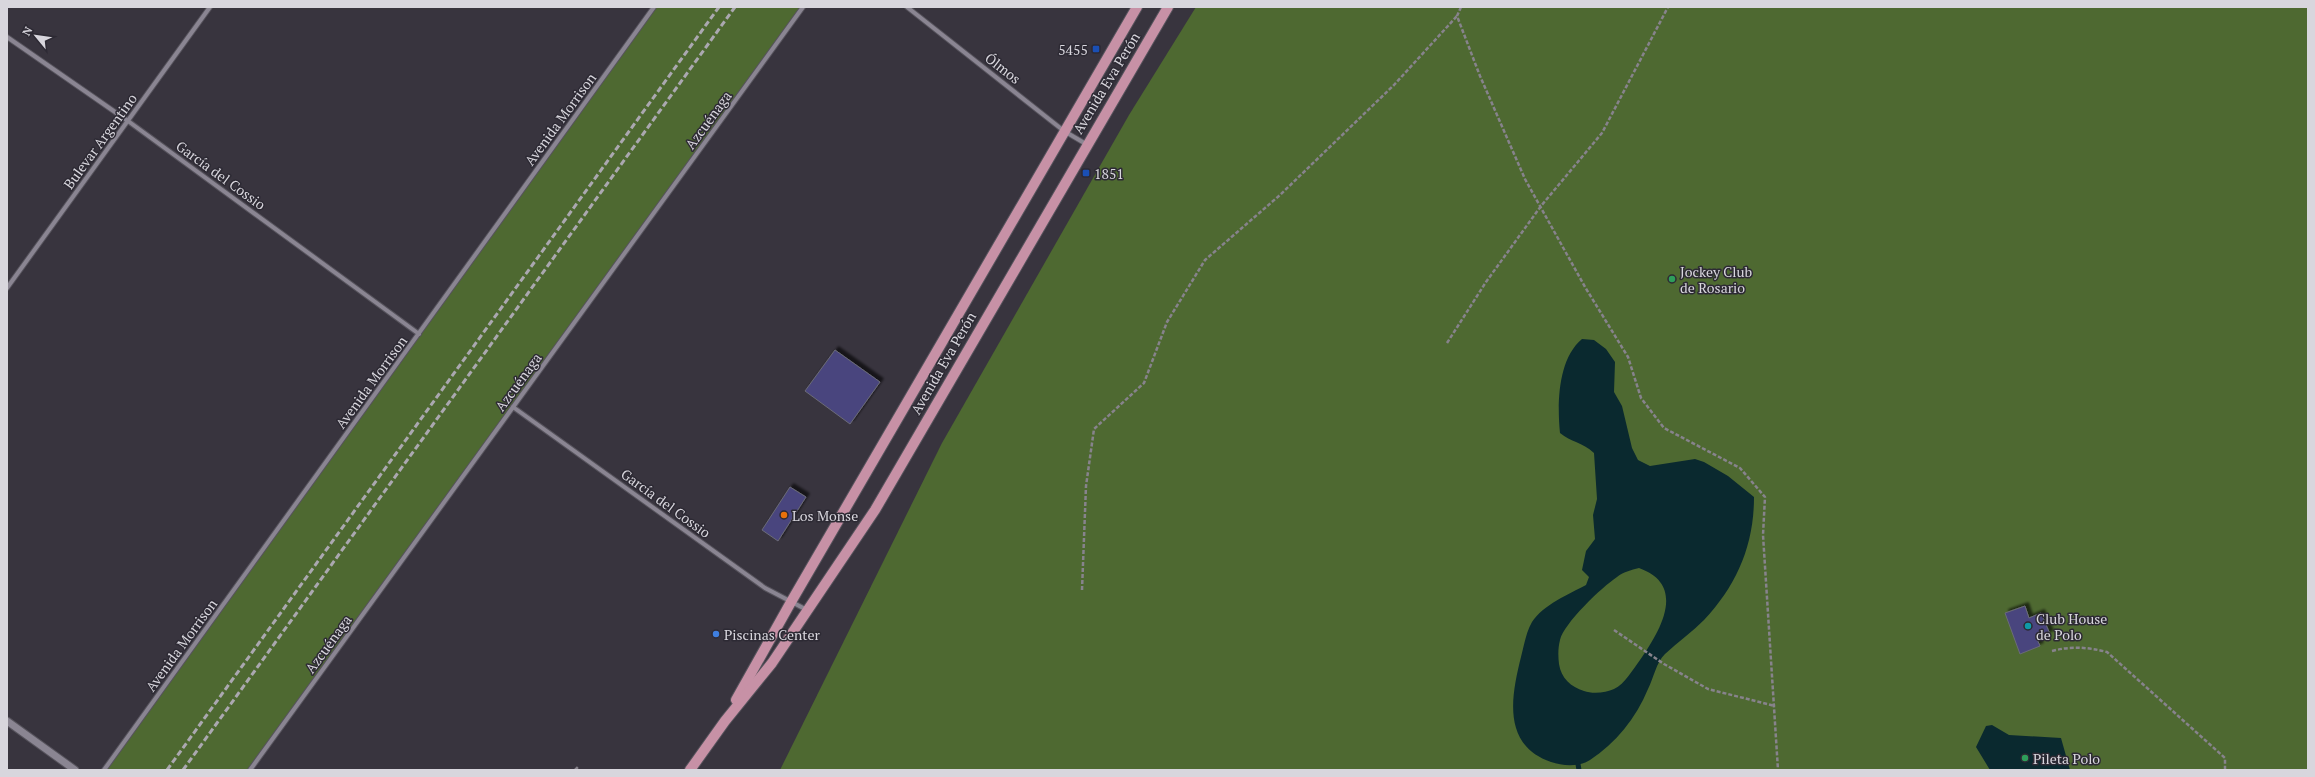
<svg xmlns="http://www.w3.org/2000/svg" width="2315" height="777" font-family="'PT Serif',serif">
<defs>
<filter id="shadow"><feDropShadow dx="3.5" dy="-3.5" stdDeviation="1" flood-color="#0009"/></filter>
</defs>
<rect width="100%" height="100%" fill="#38343e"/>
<g fill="#4e6931">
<path d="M654,7H803L250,770H104Z"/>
<path d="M1196,7H2308V770H780L942,443L1129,115Z"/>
</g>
<g fill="#0a292f" fill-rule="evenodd">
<path d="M1582,339L1594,340L1606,349L1615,362L1614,392L1622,406L1632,448L1638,460L1650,466L1695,459L1704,462L1728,476L1754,497C1754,545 1737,585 1704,620C1692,632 1678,642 1665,654C1656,663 1654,677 1648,689C1636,718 1616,743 1590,760C1579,767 1563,766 1551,762C1502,745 1511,697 1521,657C1524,646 1526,632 1532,622C1543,605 1569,594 1586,585L1589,577L1582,570L1586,551L1595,539L1593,515L1597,499L1594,453C1582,442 1571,442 1560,433C1557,403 1558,359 1582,339ZM1639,568C1687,585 1661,630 1640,660C1633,669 1625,684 1614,689C1606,693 1592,694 1584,691C1571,687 1561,678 1559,664C1558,656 1558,648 1560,640C1564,623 1602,587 1617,577C1623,572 1631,570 1639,568Z"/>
<path d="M1992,725L2009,735L2061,738L2070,770H1990L1976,747L1986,726Z"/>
</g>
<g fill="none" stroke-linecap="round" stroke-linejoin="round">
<path stroke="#0a292f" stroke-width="5" d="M1578,764L1579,770"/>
</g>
<g fill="#48457e" stroke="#6b6b78" filter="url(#shadow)">
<path d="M835,350L880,382L850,424L805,391Z"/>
<path d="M790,487L806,497L778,541L762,530Z"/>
<path d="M2025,606L2029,618L2041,613L2050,634L2037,639L2040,646L2020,654L2005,613Z"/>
</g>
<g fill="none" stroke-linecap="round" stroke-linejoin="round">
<g stroke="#56535c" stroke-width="6">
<g id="minor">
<path d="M907,7L1064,131L1086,144"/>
<path d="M7,37L128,121L419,334"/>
<path d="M7,288L210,7"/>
<path d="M513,407L765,588L807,610"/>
<path d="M104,770L654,7"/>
<path d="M250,770L803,7"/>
</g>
</g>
<g stroke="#56535c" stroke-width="9">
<path id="tertiary" d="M7,721L75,770"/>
</g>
<g stroke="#56535c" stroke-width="12">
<g id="primary">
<path d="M736,700L791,602L1137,7"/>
<path d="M690,770L725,721L772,663L875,510L1168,7"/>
</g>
</g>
<g stroke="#87838c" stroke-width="2.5" stroke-dasharray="4 2" stroke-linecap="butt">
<path d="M1461,7L1457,16L1480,76L1525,179L1585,287L1628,357L1641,398L1664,428L1740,468L1765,497L1763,535L1778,770"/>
<path d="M1447,343L1486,282L1541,206L1602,133L1668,7"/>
<path d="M1082,590L1086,486L1094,429L1144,383L1167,322L1205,260L1280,195L1394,85L1457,16"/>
<path d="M1614,630L1664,664L1708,689L1775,706"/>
<path d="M2052,651C2071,646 2087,647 2107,652L2225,758V770"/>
<path d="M575,770L578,767"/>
</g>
<use href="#minor" stroke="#8a8592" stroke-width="4"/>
<use href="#tertiary" stroke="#8a8592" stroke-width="7"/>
<use href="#primary" stroke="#c791a6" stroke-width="10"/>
<g stroke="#aba8b0" stroke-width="3" stroke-dasharray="6 3" stroke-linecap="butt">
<path d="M167,770L719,7"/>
<path d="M183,770L735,7"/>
</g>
</g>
<g fill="#1a4fb4" stroke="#2d2a34" stroke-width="1.5">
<rect x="1092" y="45" width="8" height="8" rx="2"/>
<rect x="1082" y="169" width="8" height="8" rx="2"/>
</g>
<g fill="#2e9e5b" stroke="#2d2a34" stroke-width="1.5">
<circle cx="1672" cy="279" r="4"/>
<circle cx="2025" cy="758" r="4"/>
</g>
<circle fill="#e8710a" stroke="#2d2a34" stroke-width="1.5" cx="784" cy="515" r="4"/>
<circle fill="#0f9aa8" stroke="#2d2a34" stroke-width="1.5" cx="2028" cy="626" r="4"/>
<circle fill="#3f7fe0" stroke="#2d2a34" stroke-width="1.5" cx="716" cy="634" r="4"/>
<g text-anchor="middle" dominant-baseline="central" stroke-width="3" stroke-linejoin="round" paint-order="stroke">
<g font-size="14" fill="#d8d6dd" stroke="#2d2a34" text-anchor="start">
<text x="1088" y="49" text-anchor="end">5455</text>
<text x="1094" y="173">1851</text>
<text x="1680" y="271">Jockey Club<tspan x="1680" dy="16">de Rosario</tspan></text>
<text x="792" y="515">Los Monse</text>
<text x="2036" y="618">Club House<tspan x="2036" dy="16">de Polo</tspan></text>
<text x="724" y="634">Piscinas Center</text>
<text x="2033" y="758">Pileta Polo</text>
</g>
<g font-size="14" fill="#d8d6dd" stroke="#2d2a34">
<text transform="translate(1003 68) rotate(38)">Ólmos</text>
<text transform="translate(1106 83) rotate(-59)">Avenida Eva Perón</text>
<text transform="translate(560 119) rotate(-54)">Avenida Morrison</text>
<text transform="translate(708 120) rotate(-54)">Azcuénaga</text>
<text transform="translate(100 141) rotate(-54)">Bulevar Argentino</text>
<text transform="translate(221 175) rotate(36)">García del Cossio</text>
<text transform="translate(943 363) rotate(-60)">Avenida Eva Perón</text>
<text transform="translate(371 382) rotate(-54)">Avenida Morrison</text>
<text transform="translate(518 382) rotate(-54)">Azcuénaga</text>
<text transform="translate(666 503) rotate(36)">García del Cossio</text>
<text transform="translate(328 644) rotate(-54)">Azcuénaga</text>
<text transform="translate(181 645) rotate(-54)">Avenida Morrison</text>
</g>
</g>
<rect width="2315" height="777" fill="none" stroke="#d8d6dd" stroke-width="16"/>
<g transform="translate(36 36) rotate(299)" stroke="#2d2a34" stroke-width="3" paint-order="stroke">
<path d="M0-3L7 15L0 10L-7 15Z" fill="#d8d6dd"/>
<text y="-6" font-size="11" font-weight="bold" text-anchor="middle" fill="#d8d6dd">N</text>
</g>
</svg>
